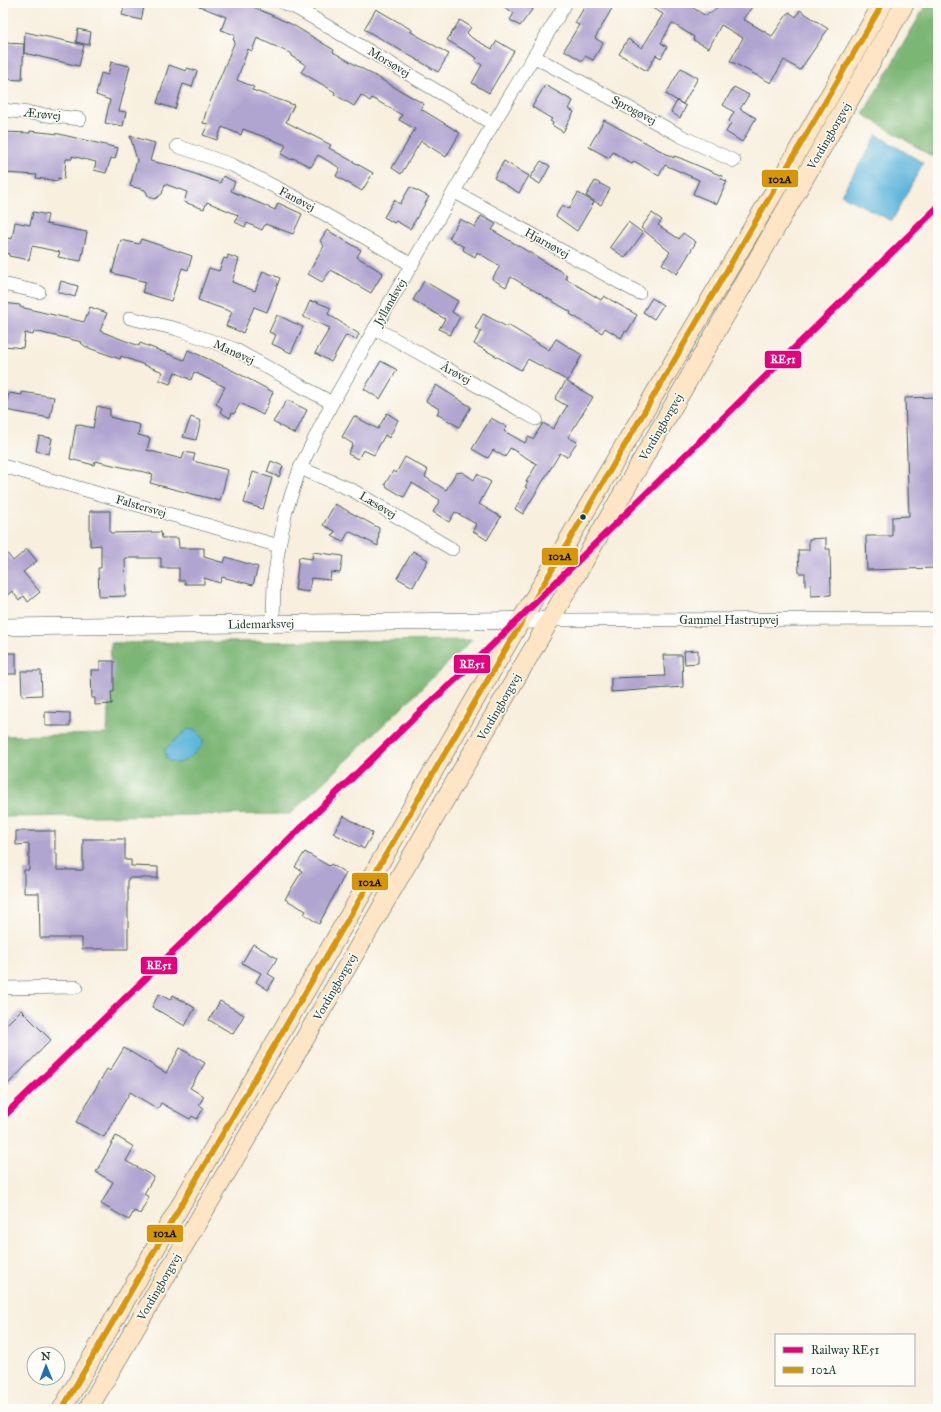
<svg xmlns="http://www.w3.org/2000/svg" width="941" height="1412" font-family="'IM FELL Great Primer',serif">
<rect width="100%" height="100%" fill="#fdfcf7"/>
<filter id="ink" filterUnits="userSpaceOnUse"><feTurbulence type="fractalNoise" baseFrequency=".025" numOctaves="2"/><feDisplacementMap in="SourceGraphic" scale="8" xChannelSelector="R" yChannelSelector="G"/><feConvolveMatrix kernelMatrix="1 2 1 2 8 2 1 2 1" color-interpolation-filters="sRGB"/></filter>
<filter id="wash" filterUnits="userSpaceOnUse"><feTurbulence type="fractalNoise" baseFrequency=".012" numOctaves="4" result="noise"/><feDisplacementMap in="SourceGraphic" scale="16" xChannelSelector="R" yChannelSelector="G"/><feGaussianBlur stdDeviation="0.9" result="paint"/><feColorMatrix in="noise" values="0 0 0 0 0 0 0 0 0 0 0 0 0 0 0 0 0 1.4 0 .05"/><feComposite in="paint" operator="in"/></filter>
<g filter="url(#wash)">
<rect width="100%" height="100%" fill="#f8efde"/>
<g fill="#7cb674" stroke="#4e7a54">
<path d="M927,3H938V160L863,114Z"/>
<path d="M472,640L290,814L3,817V736L107,734L111,643Z"/>
</g>
<g fill="#5fb6dc" stroke="#3f7a88">
<path d="M877,135L923,163L892,221L841,195Z"/>
<path d="M188,729L197,731L203,739V745C192,755 180,771 166,758L165,749Z"/>
</g>
<g id="blocks">
<g fill="#b0a4d0">
<path d="M125,3H145L141,20L122,15Z"/>
<path d="M192,3H245L293,25L334,50L333,52L424,104L421,109L460,133L446,157L421,141L401,174L392,168L415,129L399,120L402,115L372,98L370,101L361,95L354,106L334,94L335,92L301,72L306,65L291,56L292,54L257,38L252,51L248,49L237,80L254,87L252,90L294,105L286,122L331,145L329,148L373,173L362,191L336,176L340,168L318,155L311,167L293,158L292,160L281,154L286,145L243,129L241,135L222,127L217,140L203,135L208,124L203,123L206,112L235,41L233,40L235,35L221,30L226,17Z"/>
<path d="M498,3H537L520,26L510,20L514,13Z"/>
<path d="M587,3H615L595,38L603,43L593,60L585,56L582,61L564,50L579,25L575,23Z"/>
<path d="M643,3H685L706,16L709,12L711,13L722,3H755L743,19L772,36L789,12L796,17L800,10L828,29L800,70L784,60L771,83L730,61L743,38L721,25L709,48L693,40L694,37L672,23L661,43L667,47L661,58L656,55L647,71L619,54L628,39L642,48L663,14Z"/>
<path d="M376,9L412,30L411,32L449,54L438,72L364,29Z"/>
<path d="M460,20L471,27L467,33L472,38L492,49L497,41L514,51L489,93L472,83L482,65L475,61L477,58L447,40Z"/>
<path d="M78,29L91,32L89,45L76,42Z"/>
<path d="M25,32L84,45L79,66L24,53Z"/>
<path d="M5,43L24,44L22,80L3,79Z"/>
<path d="M111,62L130,66L119,111L126,112L123,126L105,123L110,100L96,95L101,73L108,75Z"/>
<path d="M169,65L186,71L187,68L197,71L192,87L183,84L175,109L157,103Z"/>
<path d="M681,68L698,78L683,104L666,94Z"/>
<path d="M545,85L573,101L569,109L574,112L563,132L552,125L553,123L550,121L552,119L532,107Z"/>
<path d="M734,87L749,95L740,109L756,118L742,142L726,132L731,123L729,121L734,112L723,105Z"/>
<path d="M677,101L686,106L680,118L671,112Z"/>
<path d="M604,120L674,158V156L680,158L722,176L721,179L727,181L717,204L693,194L699,180L665,165L659,176L634,161L632,164L613,152L609,158L589,147Z"/>
<path d="M30,131L59,134L118,148L115,159L111,158L106,173L94,170L96,162L72,156V159H66L64,179L58,178V181L36,178L37,175L3,173V132L30,133Z"/>
<path d="M130,136L155,143L150,161L173,166L220,183L223,176L235,182L231,191L275,210L278,203L302,214L293,234L265,224L262,230L247,223L245,227L235,222L238,215L207,202L204,209L184,202L187,192L165,184L162,194L155,199L149,197L145,190L130,186L137,160Z"/>
<path d="M504,161L529,176L519,193L494,178Z"/>
<path d="M541,161L550,166L540,184L530,178Z"/>
<path d="M595,181L610,189L601,205L586,196Z"/>
<path d="M410,187L429,197L410,229L396,221L394,223L384,217L394,200L400,204Z"/>
<path d="M578,193L594,202L577,231L556,216L562,205L569,209Z"/>
<path d="M33,212L48,215L46,224L87,232L81,261L58,257L60,252L32,246L29,260L9,256V254L3,252V237L12,239L15,222L30,225Z"/>
<path d="M652,213L662,220L658,225L679,239L683,233L696,242L677,274L662,264L670,252L641,228Z"/>
<path d="M481,216L496,224L492,230L567,275L565,278L601,300L604,296L637,315L627,332L625,331L621,338L605,328L602,333L570,314L571,312L511,277L506,287L492,279L500,266L477,252L475,257L463,250L464,247L449,238L460,219L475,227Z"/>
<path d="M628,222L643,233L625,258L610,247Z"/>
<path d="M327,230L361,250L357,257L383,273L371,293L331,270L322,282L308,274L324,246L320,241Z"/>
<path d="M141,239L192,256L188,270L182,268L171,301L142,292L146,282L112,273L121,240L139,244Z"/>
<path d="M228,255L239,259L232,282L255,291L263,271L280,278L267,312L254,307L243,333L226,326L232,312L198,300L209,268L219,271L224,258L227,259Z"/>
<path d="M61,281L78,286L75,297L58,292Z"/>
<path d="M424,281L458,301L452,312L460,317L450,335L439,329L445,319L413,300Z"/>
<path d="M652,298L663,305L654,319L643,312Z"/>
<path d="M310,301L313,302L314,301L331,308L328,314L359,334L356,340L346,335L331,362L315,353L330,328L303,317Z"/>
<path d="M3,303L20,305V307L84,322L90,307L107,313L100,331L139,346L140,343L184,360L188,350L228,368L273,392L263,415L240,403L234,414L232,413L230,418L220,412L222,408L216,404L225,387L194,372L191,380L175,372L170,384L159,380L163,372L121,356L120,359L86,347L81,343L82,342L34,331L33,335L25,333L23,348L5,346L6,339H3Z"/>
<path d="M483,314L507,327L508,325L549,350L556,339L582,355L568,381L528,359L521,370L474,344L481,331L475,328Z"/>
<path d="M277,315L303,327L291,353L272,344L276,335L269,332Z"/>
<path d="M381,361L397,370L380,399L364,389Z"/>
<path d="M566,381L593,397L568,437L577,442L567,457L560,453L523,514L515,509L527,488L525,487L528,482H526L537,464L510,448L505,457L493,450L488,458L472,449L491,418L507,427L504,431L525,443L528,437L533,439L543,423L553,429L567,406L555,399Z"/>
<path d="M436,385L471,407L459,427L437,414L439,409L426,401Z"/>
<path d="M22,392L54,397L50,418L5,410L9,393L22,395Z"/>
<path d="M938,397V568L867,570L866,536H892V517L909,516L905,398Z"/>
<path d="M287,400L307,410L295,434L273,422Z"/>
<path d="M97,406L110,409V417L140,425L138,435L150,438L147,450L182,459L184,452L195,454L193,461L228,470L220,501L150,483L153,474L95,461L94,465L70,459L76,424L93,428Z"/>
<path d="M387,413L398,420L389,438L385,435L374,455L363,450L358,459L348,454L353,444L342,437L354,416L378,429Z"/>
<path d="M191,417L201,421L196,440L183,437Z"/>
<path d="M39,436L52,438L49,454L36,451Z"/>
<path d="M405,457L428,470L425,477L446,490L456,473L462,472L474,480L477,474L491,482L479,504L501,517L487,540L473,531L476,524L455,512L449,522L433,512L440,500L412,483L404,497L387,487L385,484L393,471L396,473Z"/>
<path d="M271,461L283,466L279,477L267,472Z"/>
<path d="M253,472L272,478L263,509L244,503Z"/>
<path d="M335,504L379,528L378,546L349,531L343,542L332,536L335,531L323,525Z"/>
<path d="M90,511H110V533L161,532L162,538H178L179,548H204V557L224,563L226,557L258,567L253,585L222,577L220,583L204,578V584H185V581H179V568H161V558H125L126,596L99,597L98,568H101V545L90,546Z"/>
<path d="M826,538V549H830L831,595L811,596V585L805,586V573H799L798,550H809V539Z"/>
<path d="M3,548L13,561L27,549L37,561L23,572L40,592L28,602L24,596L19,600L12,591L3,599Z"/>
<path d="M413,551L428,560L413,587L397,578Z"/>
<path d="M313,552L343,556L340,573L331,572L330,580L311,578L309,592L295,590L299,557L312,559Z"/>
<path d="M698,650V663L685,664L684,651Z"/>
<rect x="3" y="653" width="13" height="21"/>
<path d="M663,655H682L683,687L611,692V678L665,676Z"/>
<path d="M100,661H114V692H111L112,704L95,705V698H92L91,670H100Z"/>
<path d="M21,671H41L42,695L22,696Z"/>
<path d="M45,712L70,713V726H45Z"/>
<path d="M344,816L373,833L364,849L333,833Z"/>
<path d="M16,831H55V853H57V870H83V839H125V860H131V866L158,867V878H128V949H82V938H40L39,893H24V870H29V844L16,845Z"/>
<path d="M305,852L329,866L331,864L346,873L319,924L304,914L306,911L285,899L302,871L295,867Z"/>
<path d="M253,944L277,958L268,974L275,978L268,990L256,982L261,973L242,963Z"/>
<path d="M159,994L170,1000L173,995L195,1008L185,1026L152,1007Z"/>
<path d="M220,1001L244,1015L233,1034L209,1020Z"/>
<path d="M21,1010L51,1040L3,1089V1028Z"/>
<path d="M124,1048L166,1073L180,1048L205,1063L190,1088L204,1096L199,1105L204,1108L197,1119L192,1116L190,1119L161,1103L158,1109L130,1092L104,1137L76,1122L107,1069L110,1071Z"/>
<path d="M116,1136L134,1147L126,1161L154,1177L144,1194L149,1197L140,1214L134,1211L129,1220L101,1204L113,1182L96,1172Z"/>
</g>
</g>
</g>
<g filter="url(#ink)">
<use href="#blocks" fill-opacity="0" stroke="#40584e" stroke-width="1"/>
<g fill="none" stroke-linecap="round" stroke-linejoin="round">
<g stroke="#40584e" stroke-width="14">
<g id="minor">
<path d="M284,3L298,9L493,124"/>
<path d="M535,57L681,136L734,161"/>
<path d="M3,110L80,119"/>
<path d="M177,146L232,165L297,198L412,265"/>
<path d="M455,192L639,293"/>
<path d="M3,284L39,292"/>
<path d="M130,318L177,329L234,349L332,403"/>
<path d="M375,328L536,419"/>
<path d="M3,466L279,546"/>
<path d="M300,468L352,490L452,549"/>
<path d="M550,620L938,619"/>
<path d="M273,624L274,580L279,546L286,511L300,468L332,403L375,328L493,124L566,3"/>
<path d="M3,988L76,987"/>
</g>
</g>
<g stroke="#40584e" stroke-width="18">
<path id="tertiary" d="M3,627L550,620"/>
</g>
<g stroke="#40584e" stroke-width="20">
<g id="secondary">
<path d="M62,1409L520,622L778,185L883,3"/>
<path d="M88,1409L550,620L905,3"/>
</g>
</g>
<use href="#minor" stroke="#fff" stroke-width="13"/>
<use href="#tertiary" stroke="#fff" stroke-width="17"/>
<use href="#secondary" stroke="#fde5c5" stroke-width="19"/>
<g stroke="#fdfcf7" stroke-width="9">
<path id="bus-1" d="M62,1409L883,3"/>
</g>
<use href="#bus-1" stroke="#d79608" stroke-width="6"/>
<g stroke="#fdfcf7" stroke-width="10">
<path id="rail-1" d="M3,1117L419,713L481,656L938,207"/>
</g>
<use href="#rail-1" stroke="#e5007d" stroke-width="7"/>
</g>
</g>
<circle fill="#1f3d34" stroke="#fdfcf7" stroke-width="1.5" cx="583" cy="517" r="3.5"/>
<g text-anchor="middle" dominant-baseline="central" stroke-width="3" stroke-linejoin="round" paint-order="stroke">
<g font-size="12" fill="#1f3d34" stroke="#fdfcf7">
<text transform="translate(389 62) rotate(31)">Morsøvej</text>
<text transform="translate(634 110) rotate(28)">Sprogøvej</text>
<text transform="translate(42 114) rotate(5)">Ærøvej</text>
<text transform="translate(829 136) rotate(-60)">Vordingborgvej</text>
<text transform="translate(297 199) rotate(28)">Fanøvej</text>
<text transform="translate(547 243) rotate(29)">Hjarnøvej</text>
<text transform="translate(390 302) rotate(-60)">Jyllandsvej</text>
<text transform="translate(234 352) rotate(24)">Manøvej</text>
<text transform="translate(456 373) rotate(29)">Årøvej</text>
<text transform="translate(661 427) rotate(-60)">Vordingborgvej</text>
<text transform="translate(378 505) rotate(31)">Læsøvej</text>
<text transform="translate(141 506) rotate(16)">Falstersvej</text>
<text x="729" y="620">Gammel Hastrupvej</text>
<text transform="translate(261 624) rotate(-1)">Lidemarksvej</text>
<text transform="translate(499 707) rotate(-60)">Vordingborgvej</text>
<text transform="translate(335 987) rotate(-60)">Vordingborgvej</text>
<text transform="translate(159 1287) rotate(-60)">Vordingborgvej</text>
</g>
</g>
<g stroke="#fdfcf7" stroke-width="1.5">
<rect x="761" y="169" width="38" height="19" rx="4" fill="#d79608"/>
<rect x="764" y="350" width="38" height="19" rx="4" fill="#e5007d"/>
<rect x="541" y="547" width="38" height="19" rx="4" fill="#d79608"/>
<rect x="453" y="654" width="38" height="20" rx="4" fill="#e5007d"/>
<rect x="351" y="872" width="38" height="19" rx="4" fill="#d79608"/>
<rect x="140" y="956" width="38" height="19" rx="4" fill="#e5007d"/>
<rect x="146" y="1224" width="38" height="19" rx="4" fill="#d79608"/>
</g>
<g font-size="11" text-anchor="middle" font-weight="bold" fill="#fff">
<text x="783" y="363">RE51</text>
<text x="472" y="668">RE51</text>
<text x="159" y="969">RE51</text>
</g>
<g font-size="11" text-anchor="middle" font-weight="bold" fill="#111">
<text x="780" y="183">102A</text>
<text x="560" y="560">102A</text>
<text x="370" y="886">102A</text>
<text x="165" y="1237">102A</text>
</g>
<rect width="941" height="1412" fill="none" stroke="#fdfcf7" stroke-width="16"/>
<rect x="775" y="1334" width="140" height="52" fill="#fdfcf7" stroke="#a4b0a9"/>
<rect x="783" y="1347" width="20" height="6" fill="#e5007d" stroke="#a4b0a9"/>
<text x="811" y="1354" font-size="12" fill="#1f3d34">Railway RE51</text>
<rect x="783" y="1367" width="20" height="6" fill="#d79608" stroke="#a4b0a9"/>
<text x="811" y="1374" font-size="12" fill="#1f3d34">102A</text>
<g transform="translate(46 1366) rotate(359)"><circle r="19" fill="#fdfcf7" stroke="#a4b0a9"/>
<path d="M0-3L7 15L0 10L-7 15Z" fill="#1f6fb2"/>
<text y="-6" font-size="11" font-weight="bold" text-anchor="middle" fill="#1f3d34">N</text>
</g>
</svg>
